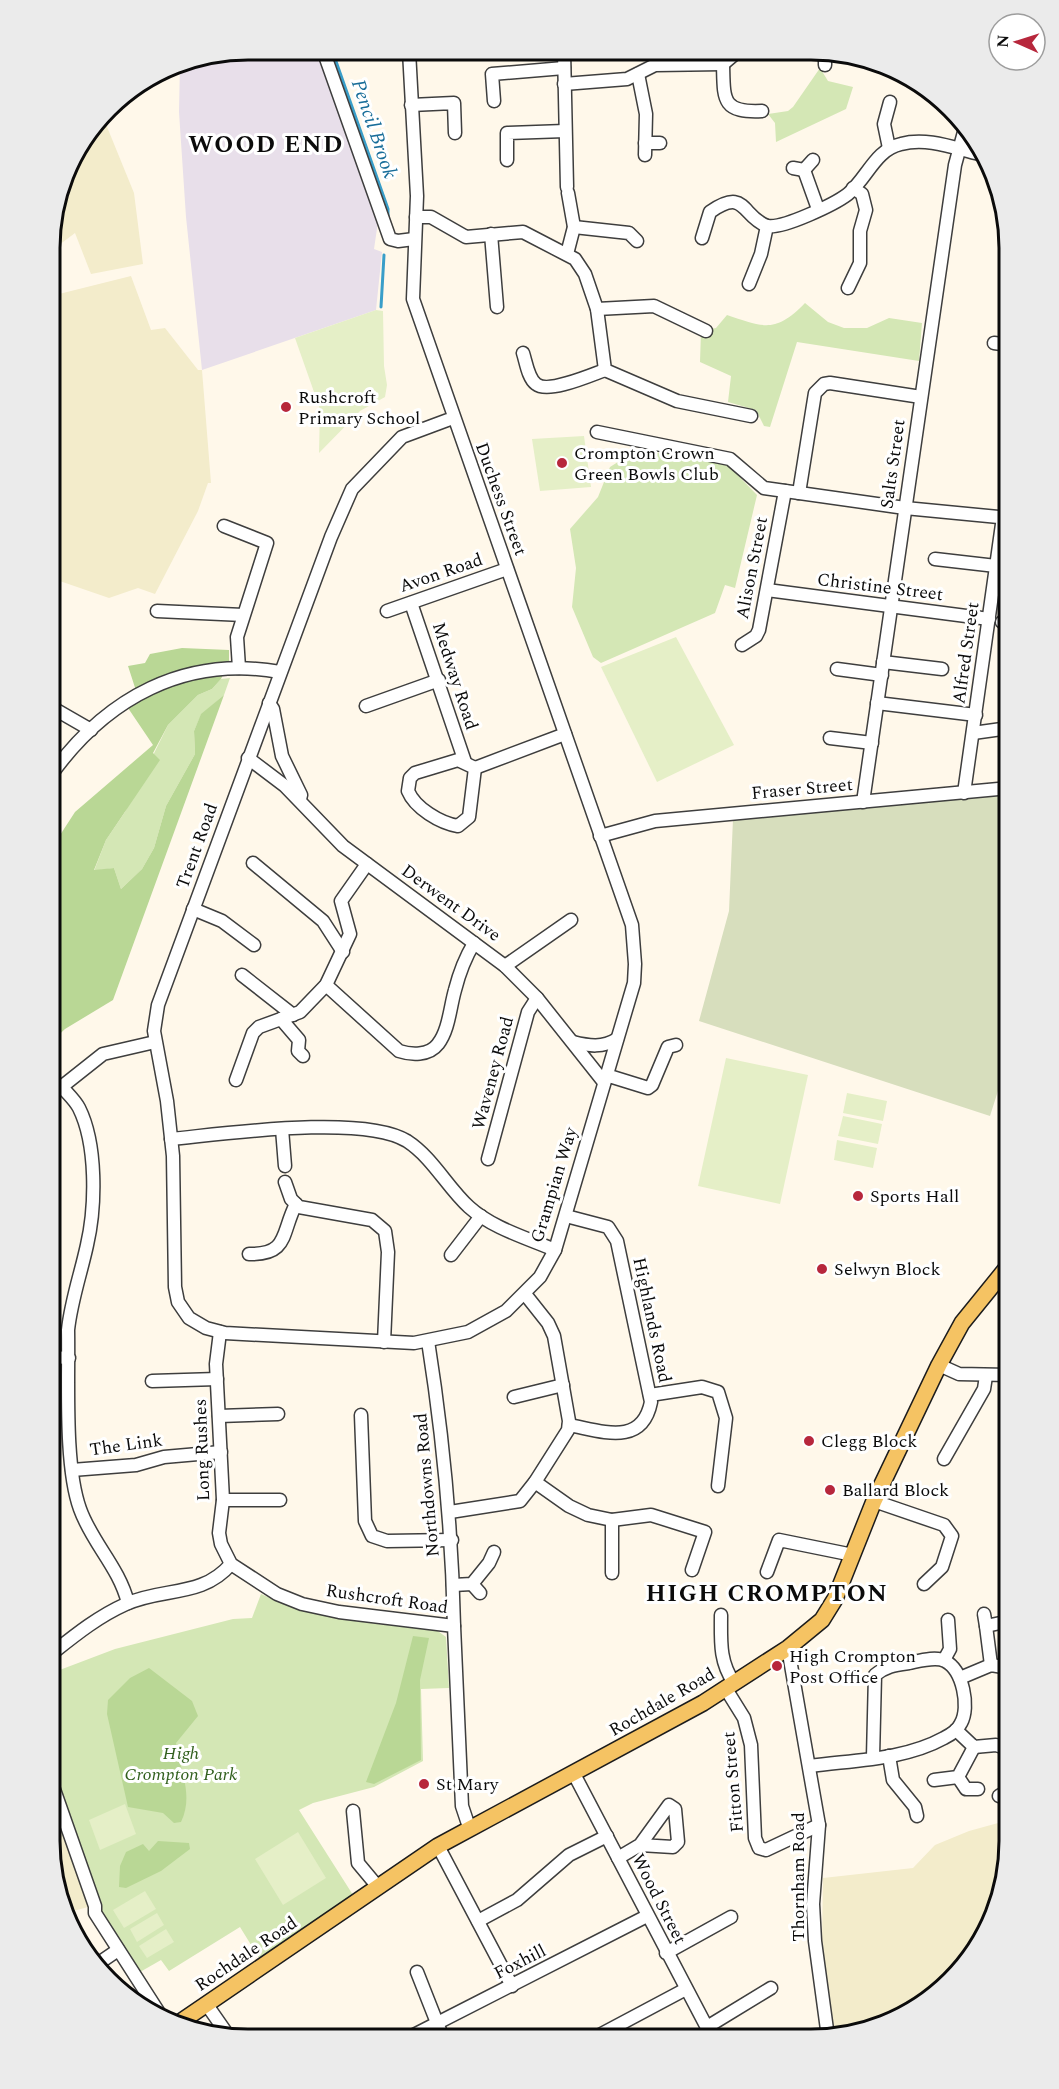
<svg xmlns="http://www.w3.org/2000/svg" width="1059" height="2089" font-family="Spectral,serif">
<rect width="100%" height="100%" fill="#fff8ea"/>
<path fill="#e8dfea" d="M248,50H317L378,222L374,249L382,252L376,310L202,370L186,217L179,112L180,63Z"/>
<g fill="#f3eccb">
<path d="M103,117L134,193L143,264L91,274L75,233L51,251V222L70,160Z"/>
<path d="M131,276L151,330L165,328L198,370H202L211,483H208L198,511L155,594L138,588L109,598L51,578V296Z"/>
<path d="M50,1792L88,1904V1907L66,1913L60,1905L50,1841Z"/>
<path d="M1009,1820V1855L995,1917L968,1962L922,2006L875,2029L833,2036L822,1941L823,1878L913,1868L935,1845L969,1831Z"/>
</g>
<g fill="#d4e7b5">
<path d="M820,68L828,81L853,87L846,109L776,142L775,123L768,114L788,111L793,107Z"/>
<path d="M805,303L828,322L844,328H867L889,318L922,323L919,361L797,342L770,427L764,426L756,410L728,402L731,376L700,362L701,331L716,328L727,315C763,327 775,334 805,303Z"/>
<path d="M668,452L723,460L757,495L735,588L725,585L715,613L601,663L593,657L572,607L576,568L570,529L598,497L610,467L629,455Z"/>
<path d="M230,678L224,695L201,715L194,731L195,754L166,806L154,848L142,869L121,889L114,868L94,871L106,840L125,812L168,725L198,695L212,689L221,679Z"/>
<path d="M261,1594C315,1619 376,1625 435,1629L446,1637L449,1688L421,1689L423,1761L374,1787L313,1803L299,1810L353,1895L259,1958L240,1927L169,1971L161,1960L140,1972C127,1952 111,1931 101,1910C65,1835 41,1753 51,1670L57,1671L115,1649L233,1619L252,1618Z"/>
</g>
<g fill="#b9d795">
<path d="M182,648L229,650V662L221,679L212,689L198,695L168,725L153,753L160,760L106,840L94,870L114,868L121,889L142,869L154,848L166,806L195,754L194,731L201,714L224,695L113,1000L65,1029L50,1043L51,849L75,812L153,745L128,708L139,700L128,666L145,663L150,654Z"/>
<path d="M413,1636L429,1638L420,1680L421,1760L374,1784L366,1782L396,1703Z"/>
<path d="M149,1668L192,1701L198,1716L176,1743C180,1771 194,1795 181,1822L174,1823L163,1813L128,1807L107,1714L108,1700L130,1678Z"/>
<path d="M158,1841L189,1843L190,1849L161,1871L126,1888L119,1887L120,1866L126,1852L143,1844L149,1851Z"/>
</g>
<path fill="#d7debd" d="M1009,795V1056L990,1116L699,1021L729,911L733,819Z"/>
<g fill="#e5efc7">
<path d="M376,310L383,311L384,366L387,385L385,397L360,411L319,453L320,409L295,338Z"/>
<path d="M584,436L591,487L540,491L532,439Z"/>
<path d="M676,637L734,745L657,782L601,667Z"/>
<path d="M726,1058L808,1075L780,1204L698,1186Z"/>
<path d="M847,1093L887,1101L883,1121L843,1113Z"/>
<path d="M843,1116L882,1124L878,1144L838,1136Z"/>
<path d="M837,1140L877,1148L873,1168L834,1160Z"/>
<path d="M125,1804L136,1834L100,1850L89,1820Z"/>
<path d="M298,1832L326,1878L283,1905L255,1859Z"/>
<path d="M145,1891L156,1909L124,1928L113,1910Z"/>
<path d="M157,1913L164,1925L137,1942L130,1929Z"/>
<path d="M166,1929L174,1942L147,1958L139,1946Z"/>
</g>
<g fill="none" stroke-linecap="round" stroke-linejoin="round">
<g stroke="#399ec9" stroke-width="3">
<path d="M332,50L388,209V218"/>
<path d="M381,307L384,255"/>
</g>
<g stroke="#3e3e3e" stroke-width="15">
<g id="minor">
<path d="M323,50L390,239L398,241L414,239"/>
<path d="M409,51L417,196L413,299L632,925L635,964L634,983L555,1250L540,1277L506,1311L468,1332L414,1343L225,1333L206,1328L189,1318L178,1302L175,1287L173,1156L167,1101L154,1031L158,1005L331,537L352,489L402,437L453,418"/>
<path d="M564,51L567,187"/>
<path d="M723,64C724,99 721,113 762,111"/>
<path d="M723,64L736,53"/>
<path d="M825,65V53"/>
<path d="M638,74L646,114L645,155"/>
<path d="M564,84L627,79L655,65L723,64"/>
<path d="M494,101L492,74L564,68"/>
<path d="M411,105L454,103L455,133"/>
<path d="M645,143H660"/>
<path d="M889,148L884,124L890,102"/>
<path d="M507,160V133L565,131"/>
<path d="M793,168L804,170L813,160"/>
<path d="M804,170L818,209"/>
<path d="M416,217H431L466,237L523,232L575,259L585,274L597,309L605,370L677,401L751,416"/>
<path d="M767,226C783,229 835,204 848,194C868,177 875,150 901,144C927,137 954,148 979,154"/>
<path d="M574,227L629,233L637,241"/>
<path d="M491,234L497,307"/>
<path d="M702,238L710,212C746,187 741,216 767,226"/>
<path d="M567,254L574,227L568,193"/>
<path d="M749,284L761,254L767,226"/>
<path d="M848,288L860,263V231L866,210L862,194L853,188"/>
<path d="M597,309L654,306L706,331"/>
<path d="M994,343L1009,345"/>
<path d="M523,353C526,362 528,378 536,384C548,394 591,375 605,370"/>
<path d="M597,432L730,459L764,488L905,508L1009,518"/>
<path d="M799,493L815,393L824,384L830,383L921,397"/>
<path d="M224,526L267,543L237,637L239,668"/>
<path d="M935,559L996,566"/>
<path d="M767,590L989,619"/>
<path d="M411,603L465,762"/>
<path d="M157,611L243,615"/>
<path d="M387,611L507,569"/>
<path d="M1002,622L1009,623"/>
<path d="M742,645L756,636L759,630L785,491"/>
<path d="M883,662L942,669"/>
<path d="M837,669L882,675"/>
<path d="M269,703L273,709L282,756L301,795L300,799"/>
<path d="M877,703L976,715"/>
<path d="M366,706L439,680"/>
<path d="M51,707L91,730"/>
<path d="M973,733L1009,728"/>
<path d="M830,738L872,743"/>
<path d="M248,758L285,786L343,846L505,966L537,998L603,1081"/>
<path d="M458,760L475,768L469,817L458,826C440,823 415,808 408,791L410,778L415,773Z"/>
<path d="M475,768L565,734"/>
<path d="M51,775C106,698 185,655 280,672"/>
<path d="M964,793L1003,517"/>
<path d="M863,802L955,165L964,132"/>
<path d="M600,836L655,821L1009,788"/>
<path d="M253,863L323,921L343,952"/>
<path d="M193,909L222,921L254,945"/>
<path d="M505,966L571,920"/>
<path d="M242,975L293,1015"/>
<path d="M326,985L399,1051C411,1055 429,1056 438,1044C449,1030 450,1007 455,990C459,974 465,958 474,943"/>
<path d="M281,1019L299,1040L298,1051L303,1056"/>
<path d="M573,1042C589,1046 603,1048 617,1039"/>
<path d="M606,1075L648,1088L652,1085L668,1047L676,1045"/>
<path d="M236,1080L253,1033L259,1027L300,1012L326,985L350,934L341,901L367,864"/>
<path d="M61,1086C67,1093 75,1100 79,1108C97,1144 96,1206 87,1245C81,1273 71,1301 68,1330C69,1379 64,1465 80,1509C92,1543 119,1567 128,1603"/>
<path d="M50,1096L103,1054L155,1042"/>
<path d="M282,1129L285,1166"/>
<path d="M171,1139C224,1134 363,1114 407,1141C433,1158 447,1187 469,1207C492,1228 527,1238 555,1250"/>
<path d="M488,1159L528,1012L537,998"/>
<path d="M285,1182L291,1199L299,1207L372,1220L385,1231L388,1252L384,1342"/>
<path d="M566,1216L608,1227L617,1241L651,1402C642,1447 602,1431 569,1425"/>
<path d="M249,1254C289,1255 281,1233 296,1204"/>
<path d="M451,1255L481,1216"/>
<path d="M220,1332L216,1364L223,1500L219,1533L221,1544L231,1564L277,1594L302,1604L339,1612L454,1626L462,1806L469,1827"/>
<path d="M428,1341C443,1436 452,1530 454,1626"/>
<path d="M50,1357L69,1358"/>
<path d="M939,1365L959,1374L1009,1375"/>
<path d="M152,1381L217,1379"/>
<path d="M650,1395L702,1387L718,1392L726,1418L718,1486"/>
<path d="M514,1397L563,1385"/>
<path d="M361,1415L365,1521L372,1536L387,1541L452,1540"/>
<path d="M219,1416L278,1414"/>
<path d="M944,1459L984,1389L986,1376"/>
<path d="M72,1470L136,1465L164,1457L221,1452"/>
<path d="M535,1482L569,1506L588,1515L612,1520L651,1515L705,1532L692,1570"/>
<path d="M223,1500H280"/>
<path d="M874,1501L944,1525L952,1536L942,1567L924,1584"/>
<path d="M450,1512L520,1501L535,1482L568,1430L569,1421L554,1336L548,1323L525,1294"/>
<path d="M767,1572L779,1540L853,1555"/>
<path d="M612,1573V1520"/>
<path d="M472,1584L480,1593"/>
<path d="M453,1585L472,1584L489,1563L494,1552"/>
<path d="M984,1614L986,1626L1005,1622"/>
<path d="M721,1615C721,1641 719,1661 734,1683"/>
<path d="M986,1626L991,1665"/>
<path d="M788,1648L819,1825L813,1904L815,1941L828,2037"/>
<path d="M50,1655C74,1636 97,1617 126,1604C163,1587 202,1598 231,1564"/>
<path d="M944,1660L950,1649L948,1620"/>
<path d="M960,1678L991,1665L1009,1668"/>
<path d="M726,1689L744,1718L751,1745L755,1838L759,1848L766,1850L819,1825"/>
<path d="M956,1730L974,1747L996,1745L1005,1748L1009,1777"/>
<path d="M889,1756L893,1780L915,1807L917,1816"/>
<path d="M810,1766C854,1760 904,1760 944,1738C950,1735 958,1730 961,1723C970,1707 963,1670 945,1661C936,1656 919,1661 909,1663C895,1665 886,1666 875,1675L873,1757"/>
<path d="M574,1774L713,2039"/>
<path d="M958,1777L966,1789H978"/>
<path d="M50,1778L95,1906V1913L163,2019"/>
<path d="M934,1780L958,1777L974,1747"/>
<path d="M999,1796L1009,1790"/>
<path d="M353,1811L358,1863L378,1887"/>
<path d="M438,1846L512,1986"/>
<path d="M618,1858L640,1845L673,1847L678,1842L675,1809L669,1805L640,1845"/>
<path d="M478,1921L517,1900L569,1855L607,1836"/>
<path d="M666,1953L731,1917"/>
<path d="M99,1963L118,1950"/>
<path d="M417,1972L443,2038"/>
<path d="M207,2005L230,2038"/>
<path d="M707,2027L771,1988"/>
<path d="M408,2038L647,1916"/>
<path d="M592,2039L686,1989"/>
</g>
</g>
<g stroke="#1c1c1c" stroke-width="18">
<path id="major" d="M176,2025L438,1846L703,1703L788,1648L822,1620L835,1599L874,1501L939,1365L962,1323L1009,1265"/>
</g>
<use href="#minor" stroke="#fff" stroke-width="12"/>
<use href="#major" stroke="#f5c363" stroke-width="15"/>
</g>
<g fill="#b7273c" stroke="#fff" stroke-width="2">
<circle cx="286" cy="407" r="6"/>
<circle cx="562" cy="463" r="6"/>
<circle cx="858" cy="1196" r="6"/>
<circle cx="822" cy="1269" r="6"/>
<circle cx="809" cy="1441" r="6"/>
<circle cx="830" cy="1490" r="6"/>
<circle cx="777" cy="1666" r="6"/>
<circle cx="424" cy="1784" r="6"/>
</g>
<g text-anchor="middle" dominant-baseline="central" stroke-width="6" stroke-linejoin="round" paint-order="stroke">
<g font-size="18" fill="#0b0b0b" stroke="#fff" text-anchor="start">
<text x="298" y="397">Rushcroft<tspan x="298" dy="21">Primary School</tspan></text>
<text x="574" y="453">Crompton Crown<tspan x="574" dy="21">Green Bowls Club</tspan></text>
<text x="870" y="1196">Sports Hall</text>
<text x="834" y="1269">Selwyn Block</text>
<text x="821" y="1441">Clegg Block</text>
<text x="842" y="1490">Ballard Block</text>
<text x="789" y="1656">High Crompton<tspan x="789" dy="21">Post Office</tspan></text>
<text x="436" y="1784">St Mary</text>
</g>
<g font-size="18" fill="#0b0b0b" stroke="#fff">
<text transform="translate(893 464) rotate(-82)">Salts Street</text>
<text transform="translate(501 499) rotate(70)">Duchess Street</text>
<text transform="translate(752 568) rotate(-79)">Alison Street</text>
<text transform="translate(441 573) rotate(-19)">Avon Road</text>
<text transform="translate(880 587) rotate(7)">Christine Street</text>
<text transform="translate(966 653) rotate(-82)">Alfred Street</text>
<text transform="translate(455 676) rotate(72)">Medway Road</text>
<text transform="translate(802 789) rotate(-5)">Fraser Street</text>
<text transform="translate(197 846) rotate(-70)">Trent Road</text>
<text transform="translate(451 903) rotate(36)">Derwent Drive</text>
<text transform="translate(493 1073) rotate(-75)">Waveney Road</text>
<text transform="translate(554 1185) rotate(-73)">Grampian Way</text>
<text transform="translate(652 1320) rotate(78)">Highlands Road</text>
<text transform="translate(126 1445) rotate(-8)">The Link</text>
<text transform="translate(202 1450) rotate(-92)">Long Rushes</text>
<text transform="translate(427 1485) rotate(-95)">Northdowns Road</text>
<text transform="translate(387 1599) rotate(8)">Rushcroft Road</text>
<text transform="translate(662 1702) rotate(-30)">Rochdale Road</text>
<text transform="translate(733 1782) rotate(-95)">Fitton Street</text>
<text transform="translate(798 1877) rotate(-90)">Thornham Road</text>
<text transform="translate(659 1899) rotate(63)">Wood Street</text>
<text transform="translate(246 1954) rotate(-34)">Rochdale Road</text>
<text transform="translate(520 1962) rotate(-27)">Foxhill</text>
</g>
<g font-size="18" font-style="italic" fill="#32601e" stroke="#fff">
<text x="181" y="1753">High<tspan x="181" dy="21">Crompton Park</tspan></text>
</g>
<g font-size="20" font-style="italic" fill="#186d99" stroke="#fff">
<text transform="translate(374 129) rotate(71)">Pencil Brook</text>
</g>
<g font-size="24" font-weight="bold" letter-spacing="1.5" fill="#0b0b0b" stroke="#fff">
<text x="266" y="145">WOOD END</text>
<text x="767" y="1594">HIGH CROMPTON</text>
</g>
</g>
<path d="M0 0H1059V2089H0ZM248 60H811A188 188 0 0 1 999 248V1841A188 188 0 0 1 811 2029H248A188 188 0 0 1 60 1841V248A188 188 0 0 1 248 60Z" fill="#ebebeb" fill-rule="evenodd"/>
<path fill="none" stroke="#0b0b0b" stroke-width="3" d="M248 60H811A188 188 0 0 1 999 248V1841A188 188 0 0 1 811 2029H248A188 188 0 0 1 60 1841V248A188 188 0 0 1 248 60Z"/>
<g transform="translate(1017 42) rotate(273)"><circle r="28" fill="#ffffff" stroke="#9d9d9d" stroke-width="1.5"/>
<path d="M0-4.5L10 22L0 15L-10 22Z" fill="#b7273c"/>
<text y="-9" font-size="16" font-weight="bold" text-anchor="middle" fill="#0b0b0b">N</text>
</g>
</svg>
